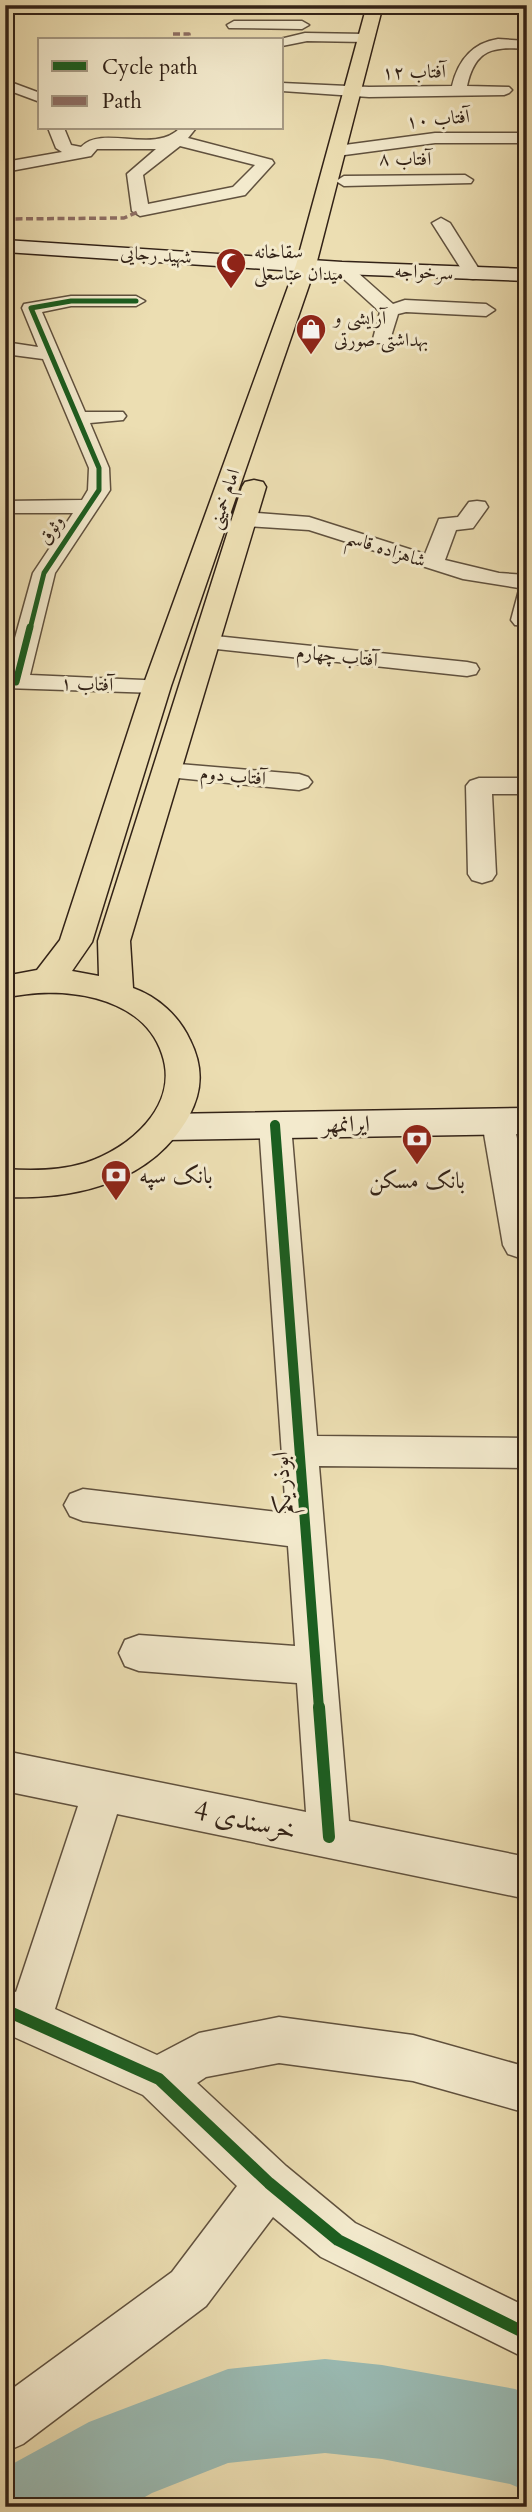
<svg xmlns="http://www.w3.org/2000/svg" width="532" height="2512" font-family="Cardo,Amiri,serif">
<rect width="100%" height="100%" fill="#ecdeb2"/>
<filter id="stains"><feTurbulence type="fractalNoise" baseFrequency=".00286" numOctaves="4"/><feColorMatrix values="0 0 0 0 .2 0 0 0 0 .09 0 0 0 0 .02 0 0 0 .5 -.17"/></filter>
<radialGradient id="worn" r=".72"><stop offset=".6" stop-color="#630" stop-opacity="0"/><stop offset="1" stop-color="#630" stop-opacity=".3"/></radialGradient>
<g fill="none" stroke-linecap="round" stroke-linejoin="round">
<path fill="#9abbb4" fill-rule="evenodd" d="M325,2359L382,2365L515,2389L527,2394V2491L510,2484L382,2459L325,2453L228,2463L152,2493L127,2507H5V2468L89,2422L228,2369Z"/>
<g stroke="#60513e" stroke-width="3">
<g id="minor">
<path d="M476,5H490L488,13H478Z"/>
<path d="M234,21H302L309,25L302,29L229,28L227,25Z"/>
<path d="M305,33L366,34L373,38L366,42L307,41L282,46V40H276Z"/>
<path d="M498,39L527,41V49C493,46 475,49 467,86L509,87L512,90L509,93L504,95L369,97L282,91V83L369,87L452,86C458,61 472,43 498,39Z"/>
<path d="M5,80L40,93V102L5,89Z"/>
<path d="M48,128H64L71,145L81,147C103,124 154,155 180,128H196L188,138L272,160L274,163L245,195L140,216L132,211L127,174L156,149H97L91,156L5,172V162L62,152L56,148ZM180,146L255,165L233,187L148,204L143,175Z"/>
<path d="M435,133H527V143H435L337,156L329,151L337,146Z"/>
<path d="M465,175L473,180L471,183L344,186L336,181L344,176Z"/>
<path d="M441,218L450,223L482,274L479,278L473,279L467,278L432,223Z"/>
<path d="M342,263L348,264L393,304L405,300L486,304L495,310L486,316L406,312L398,314L389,343H375L373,339L380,312L336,272L333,268Z"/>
<path d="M71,296H136L145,301L136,306H71L42,312L85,412H123L126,416L123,420L90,423L109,468L110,490L55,573L30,675L166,681L169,686L166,691L157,693L5,688V674L33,573L73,513H5V501L82,500L88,490L89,468L43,359L5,354V342L38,347L22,308L24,304Z"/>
<path d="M477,501L485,502L488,507L473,528L456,530L445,560L499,573L527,575V626L515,625L511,620L519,590L525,589L463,579L309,530L244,526L236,524L233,519L236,514L244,512L309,517L425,554L439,519L458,517L469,502Z"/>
<path d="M206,635L467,662L476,664L479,669L476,674L467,676L198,647L194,642L198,637Z"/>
<path d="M167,763L299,774L308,777L312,782L308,787L299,790L158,776L154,771L158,766Z"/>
<path d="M479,778H527V794H492L496,874L492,880L482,883L472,880L468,874L466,786L470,781Z"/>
<path d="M498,1111L509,1114L514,1122L527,1193V1255L520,1258L508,1254L503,1245L482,1122L487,1114Z"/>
<path d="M275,1114L286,1117L291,1125L317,1436L527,1438V1468L319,1466L349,1821L527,1857V1899L117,1814L55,2009L157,2055L199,2033L279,2017L413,2035L527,2067V2113L413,2081L279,2063L206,2077L197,2083L286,2166L355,2223L527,2307V2359L321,2257L273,2217L206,2306L23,2444L5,2452V2394L172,2272L237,2186L143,2095L5,2033V1988L16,1992L78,1806L5,1791V1751L306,1812L297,1683L139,1671L125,1666L119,1653L125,1640L139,1635L295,1646L288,1546L83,1521L70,1516L64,1505L70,1494L83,1489L286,1513L259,1125L264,1117Z"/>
</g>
</g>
<g stroke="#322217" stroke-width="3">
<g id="secondary">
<path d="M5,240L342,262L527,269V281L342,274L5,252Z"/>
<path d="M527,1108V1134L166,1140L153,1136L148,1127L153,1118L166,1114Z"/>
</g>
</g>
<g stroke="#322217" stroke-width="3">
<path id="primary" d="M367,5H383L316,265L171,686L92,942L72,971L99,976L98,941L242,487L245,482L254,480L263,482L266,487L130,941L133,988C158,997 179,1016 190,1040C203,1066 203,1090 189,1116C152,1182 77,1200 5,1197V1169C31,1171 59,1171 85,1163C129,1149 180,1106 162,1054C142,993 57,985 5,998V976L37,970L60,940L143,686L296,265Z"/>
</g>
<use href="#minor" fill="#f3eacd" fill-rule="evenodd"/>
<use href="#secondary" fill="#f3eacd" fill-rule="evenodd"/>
<use href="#primary" fill="#ecdeb2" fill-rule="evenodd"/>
<g stroke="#8d6e63" stroke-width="3.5" stroke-dasharray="7 3.5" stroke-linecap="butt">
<path d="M173,34H189V40"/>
<path d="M5,219L124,218L140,211"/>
</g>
<g stroke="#f3eacd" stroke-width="8">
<path id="cycleway-far3" d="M30,629L44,573L99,490V468L31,308L71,301H136"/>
</g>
<g stroke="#f3eacd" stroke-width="10">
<path id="cycleway-far2" d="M16,682L30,627"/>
</g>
<g stroke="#f3eacd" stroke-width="14">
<path id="cycleway-far1" d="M275,1125L319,1709"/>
</g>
<g stroke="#f3eacd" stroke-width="17">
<g id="cycleway">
<path d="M319,1707L329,1837"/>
<path d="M5,2010L159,2079L269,2183L338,2240L527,2334"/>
</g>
</g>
<use href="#cycleway-far3" stroke="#1b5e20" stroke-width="5"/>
<use href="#cycleway-far2" stroke="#1b5e20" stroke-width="7"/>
<use href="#cycleway-far1" stroke="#1b5e20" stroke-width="10"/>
<use href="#cycleway" stroke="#1b5e20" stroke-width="12"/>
</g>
<defs>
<g id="mosque-pin" transform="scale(1.575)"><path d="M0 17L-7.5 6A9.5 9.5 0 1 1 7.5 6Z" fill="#8f2418" stroke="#f3eacd"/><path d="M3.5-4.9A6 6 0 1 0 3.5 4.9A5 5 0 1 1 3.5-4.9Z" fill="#fff"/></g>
<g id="shop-pin" transform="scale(1.575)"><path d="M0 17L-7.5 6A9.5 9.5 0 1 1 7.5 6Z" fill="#8f2418" stroke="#f3eacd"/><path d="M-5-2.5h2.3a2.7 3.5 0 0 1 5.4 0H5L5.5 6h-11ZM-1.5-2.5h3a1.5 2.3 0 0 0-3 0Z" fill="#fff"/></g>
<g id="bank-pin" transform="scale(1.575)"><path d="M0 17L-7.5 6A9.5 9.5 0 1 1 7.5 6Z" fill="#8f2418" stroke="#f3eacd"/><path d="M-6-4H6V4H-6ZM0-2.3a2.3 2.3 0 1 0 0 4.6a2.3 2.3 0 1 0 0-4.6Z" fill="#fff"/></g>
</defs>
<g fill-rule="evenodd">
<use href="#mosque-pin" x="231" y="263"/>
<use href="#shop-pin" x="311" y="329"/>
<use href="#bank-pin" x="417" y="1139"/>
<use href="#bank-pin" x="116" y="1175"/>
</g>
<g text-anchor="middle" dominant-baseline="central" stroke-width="6" stroke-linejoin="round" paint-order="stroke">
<g font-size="19" fill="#322217" stroke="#f3eacd">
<text transform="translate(414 72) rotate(-1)">آفتاب ۱۲</text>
<text transform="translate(438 119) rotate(-5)">۱۰ آفتاب</text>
<text x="405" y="159">آفتاب ۸</text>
<text transform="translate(156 255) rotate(4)">شهید رجایی</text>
<text transform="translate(424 272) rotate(3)">سرخواجه</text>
<text transform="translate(224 499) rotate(-71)">امام خمینی</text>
<text transform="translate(51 530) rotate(-57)">وثوق</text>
<text transform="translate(386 549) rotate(18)">شاهزاده قاسم</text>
<text transform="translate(337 656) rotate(6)">آفتاب چهارم</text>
<text transform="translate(87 684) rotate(2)">۱ آفتاب</text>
<text transform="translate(233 776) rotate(5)">آفتاب دوم</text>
</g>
<g font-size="19" fill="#322217" stroke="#f3eacd" text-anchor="start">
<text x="254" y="252">سقاخانه<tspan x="254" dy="22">میدان عباسعلی</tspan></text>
<text x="334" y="318">آرایشی و<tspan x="334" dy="22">بهداشتی صورتی</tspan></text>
</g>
<g font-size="23" fill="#322217" stroke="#f3eacd">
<text transform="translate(346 1124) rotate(-1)">ایرانمهر</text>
<text transform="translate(282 1483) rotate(-94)">ابوذر یکم</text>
</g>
<g font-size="23" fill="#322217" stroke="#f3eacd" text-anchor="start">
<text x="139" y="1175">بانک سپه</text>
<text x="417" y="1180" text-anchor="middle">بانک مسکن</text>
</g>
<g font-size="28" fill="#322217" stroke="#f3eacd">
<text transform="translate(245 1820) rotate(12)">خرسندی 4</text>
</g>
</g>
<rect width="532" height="2512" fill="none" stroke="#ecdeb2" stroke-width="28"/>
<rect x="7" y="7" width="518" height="2498" fill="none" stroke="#322217" stroke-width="3.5"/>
<rect x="14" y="14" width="504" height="2484" fill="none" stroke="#322217" stroke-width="2"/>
<rect x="38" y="38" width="245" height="91" fill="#f3eacd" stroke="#a69a84" stroke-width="2"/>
<rect x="52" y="61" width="35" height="10" fill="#1b5e20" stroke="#a69a84" stroke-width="2"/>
<text x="102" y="74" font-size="21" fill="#322217">Cycle path</text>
<rect x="52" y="96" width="35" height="10" fill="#8d6e63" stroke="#a69a84" stroke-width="2"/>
<text x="102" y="108" font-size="21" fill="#322217">Path</text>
<rect width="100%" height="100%" filter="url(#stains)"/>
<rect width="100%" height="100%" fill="url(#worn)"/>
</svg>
